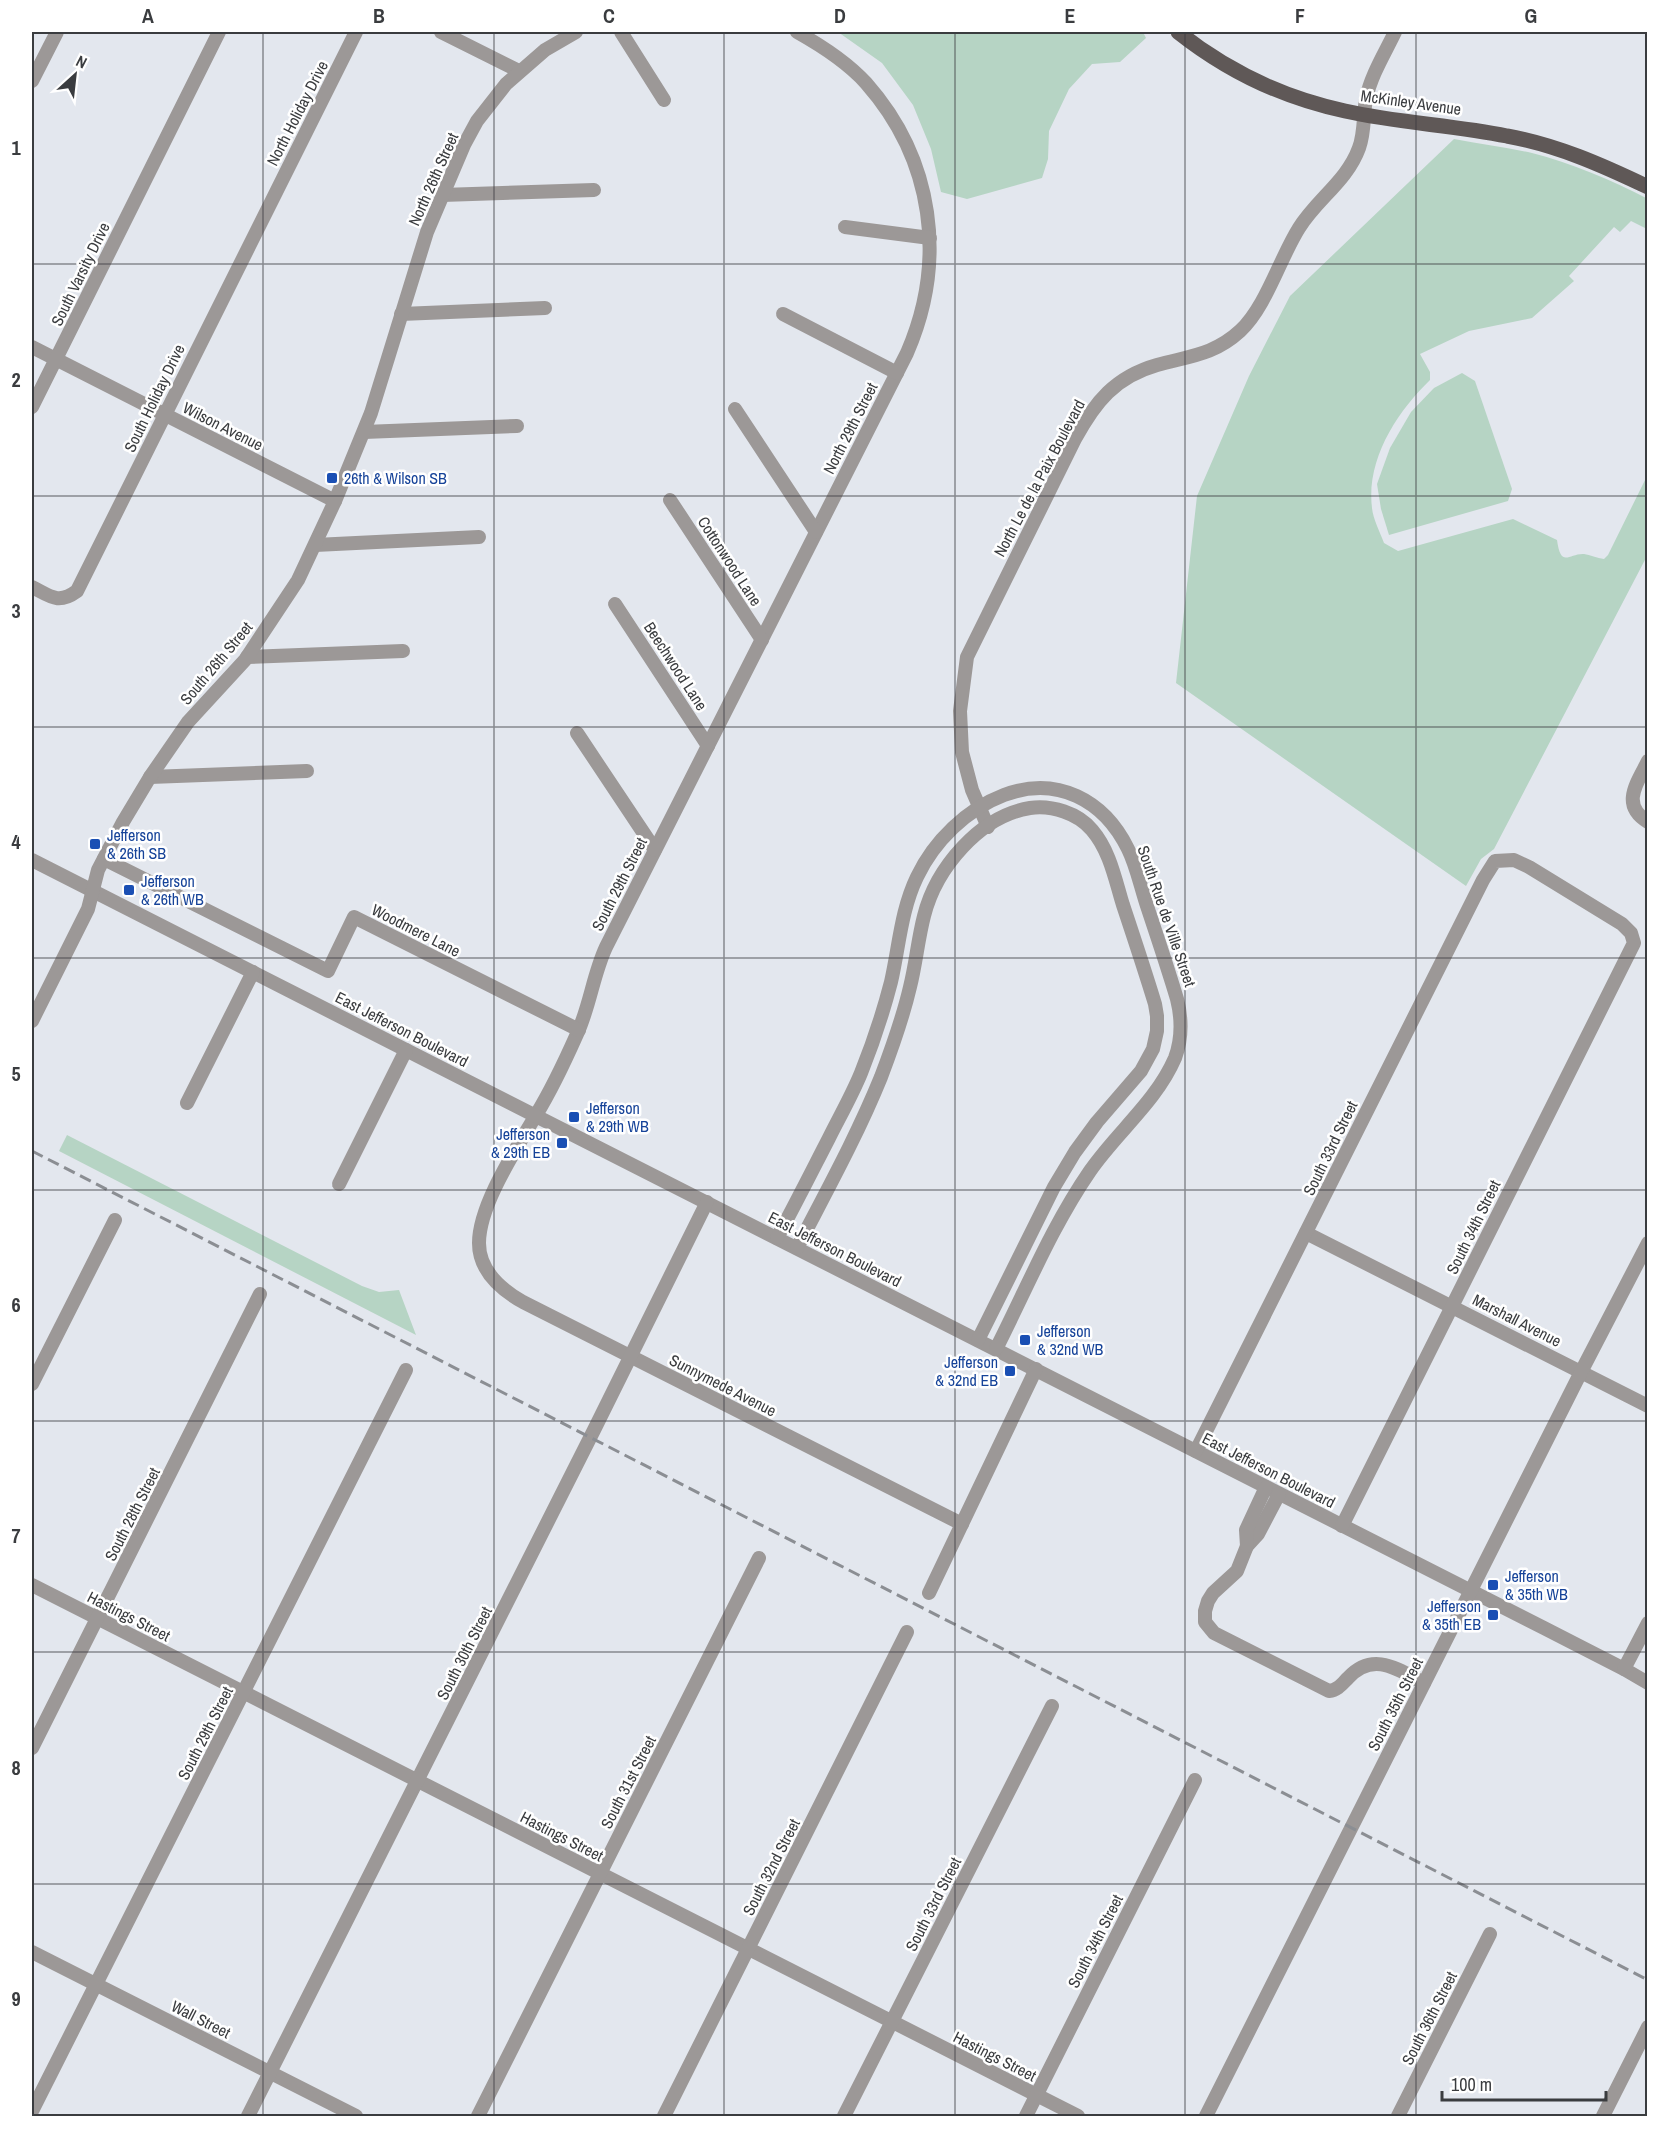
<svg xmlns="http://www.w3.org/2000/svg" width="1679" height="2148" font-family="'Archivo Narrow',sans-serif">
<rect width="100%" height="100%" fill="#e3e7ee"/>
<g fill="#b6d4c4">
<path d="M838,32H1143L1146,38L1120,62L1092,64L1069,89L1049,131L1048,159L1042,178L967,199L941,192L931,149L913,105L882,63Z"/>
<path d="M1454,139C1480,144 1506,147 1532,153C1571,163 1612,180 1648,199L1647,229L1631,221L1620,232L1614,227L1569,276L1574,281L1532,318L1469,331L1420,354L1430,372V380C1397,412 1366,459 1372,508C1373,519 1380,532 1384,543L1398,551L1513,519L1557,540C1561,569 1569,553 1584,554C1590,555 1597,558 1604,559L1608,555L1647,476V556L1494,849L1481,859L1466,886L1176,683L1197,496L1249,376L1290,296Z"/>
<path d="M1462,373L1475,381L1512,489L1508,501L1389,535L1381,509L1377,484L1390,448L1411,412L1434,388Z"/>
<path d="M67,1135L362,1286L379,1292L399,1290L416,1335L59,1151Z"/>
</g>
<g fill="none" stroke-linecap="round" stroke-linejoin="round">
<g stroke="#9c9897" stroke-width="14">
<path d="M441,32L519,71"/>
<path d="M621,32L664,100"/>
<path d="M797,32C822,46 847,62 866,83C934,160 947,261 907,353L606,947C593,975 590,1006 577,1034C565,1061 552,1089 536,1115C517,1148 479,1204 479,1243C479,1271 500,1289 523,1302L962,1524"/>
<path d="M32,81L57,32"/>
<path d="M442,195L594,190"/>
<path d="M845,227L930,238"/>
<path d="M401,314L545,308"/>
<path d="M783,314L897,373"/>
<path d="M32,347L335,501"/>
<path d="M32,407L219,32"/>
<path d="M735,409L816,532"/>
<path d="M364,432L517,426"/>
<path d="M670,500L762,640"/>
<path d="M315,545L479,537"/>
<path d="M32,587C50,596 58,605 77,591L356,32"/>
<path d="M615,604L708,746"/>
<path d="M247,657L403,651"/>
<path d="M577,733L655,850"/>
<path d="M1648,761C1637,783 1620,805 1648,822"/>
<path d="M150,777L307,771"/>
<path d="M988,827L972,790L962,752L960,711L967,657L1075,439C1095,402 1115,377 1157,365C1189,356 1214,355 1240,331C1266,307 1280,258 1299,228C1317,199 1347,181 1359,148C1365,132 1363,115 1366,99C1371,75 1385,53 1395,32"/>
<path d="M104,859L328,971L354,917L579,1030"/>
<path d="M32,860L1544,1628L1624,1669L1648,1683"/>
<path d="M32,1021L88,909L98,870L123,822L150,777L188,722L245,660L298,580L335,501L371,413L427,232L464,145L477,121L506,84L545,50L576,32"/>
<path d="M187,1103L253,972"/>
<path d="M339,1184L406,1050"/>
<path d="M1306,1233L1648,1406"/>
<path d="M777,1238C795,1205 812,1171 829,1138C840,1116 852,1095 861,1073C873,1043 883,1013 891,982C899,947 901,910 917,877C934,841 967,809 1004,795C1057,775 1104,800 1128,849C1137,867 1141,889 1148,909C1158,939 1168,969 1177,999C1182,1019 1182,1039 1175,1058C1156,1102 1116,1133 1090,1171C1052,1226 1026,1290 996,1349"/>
<path d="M797,1248C826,1192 857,1136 881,1077C892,1048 903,1017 910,987C916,963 918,939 924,916C936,868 980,816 1030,808C1052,805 1078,813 1092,830C1110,851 1115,879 1123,905C1134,938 1145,971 1155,1004L1157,1016V1031L1153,1049L1141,1071L1097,1122L1075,1152L1054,1187L978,1340"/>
<path d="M32,1384L115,1220"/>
<path d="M1196,1451L1483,880L1495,861L1514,860L1529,867L1622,924L1631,933L1634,943L1342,1526"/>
<path d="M1279,1494L1258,1534L1247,1546L1237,1571L1213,1593L1208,1601L1205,1611V1622L1214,1633L1329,1691C1338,1690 1342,1684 1348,1678C1373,1651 1397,1669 1424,1683"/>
<path d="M1247,1546L1246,1530L1266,1487"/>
<path d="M32,1585L1078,2116"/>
<path d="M929,1593L1036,1369"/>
<path d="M1624,1669L1648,1623"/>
<path d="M32,1748L260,1294"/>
<path d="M32,1952L356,2116"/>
<path d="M32,2111L406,1370"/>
<path d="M248,2116L594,1430L707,1202"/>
<path d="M478,2116L759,1558"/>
<path d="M664,2116L907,1632"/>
<path d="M844,2116L1052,1706"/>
<path d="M1026,2116L1195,1780"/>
<path d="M1206,2116L1581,1372L1648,1243"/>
<path d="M1398,2116L1490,1934"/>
<path d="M1603,2116L1648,2027"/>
</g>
<path stroke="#5f5857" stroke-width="15" d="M1178,32C1226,70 1284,98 1345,111C1398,123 1453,125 1507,136C1557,145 1602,165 1648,187"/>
<path stroke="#8b8e93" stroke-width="3" stroke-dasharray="12 6" stroke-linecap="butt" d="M32,1151L1648,1980"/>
</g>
<path fill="none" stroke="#3a3c3f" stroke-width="1.5" stroke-opacity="0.55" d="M263,32V2116M494,32V2116M724,32V2116M955,32V2116M1185,32V2116M1416,32V2116M32,264H1648M32,496H1648M32,727H1648M32,958H1648M32,1190H1648M32,1421H1648M32,1652H1648M32,1884H1648"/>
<g fill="#1a4fb4" stroke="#fff" stroke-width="2">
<rect x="326" y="472" width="12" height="12" rx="3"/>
<rect x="89" y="838" width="12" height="12" rx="3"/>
<rect x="123" y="884" width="12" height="12" rx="3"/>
<rect x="568" y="1111" width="12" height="12" rx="3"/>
<rect x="556" y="1137" width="12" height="12" rx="3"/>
<rect x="1019" y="1334" width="12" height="12" rx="3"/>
<rect x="1004" y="1365" width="12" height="12" rx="3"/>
<rect x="1487" y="1579" width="12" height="12" rx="3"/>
<rect x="1487" y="1609" width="12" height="12" rx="3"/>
</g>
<g text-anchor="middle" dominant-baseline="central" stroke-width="5" stroke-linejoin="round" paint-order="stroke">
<g font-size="16" fill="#3a3c3f" stroke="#fff">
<text transform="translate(1411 102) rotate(8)">McKinley Avenue</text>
<text transform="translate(297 113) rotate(-63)">North Holiday Drive</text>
<text transform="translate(433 179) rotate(-66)">North 26th Street</text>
<text transform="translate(80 274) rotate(-64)">South Varsity Drive</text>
<text transform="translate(154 398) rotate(-64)">South Holiday Drive</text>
<text transform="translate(223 426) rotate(27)">Wilson Avenue</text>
<text transform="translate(850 428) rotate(-63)">North 29th Street</text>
<text transform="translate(1039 478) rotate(-62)">North Le de la Paix Boulevard</text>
<text transform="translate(730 561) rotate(57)">Cottonwood Lane</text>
<text transform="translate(216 663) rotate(-50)">South 26th Street</text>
<text transform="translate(676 666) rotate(57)">Beechwood Lane</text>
<text transform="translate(619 884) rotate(-63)">South 29th Street</text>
<text transform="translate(1167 916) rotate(71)">South Rue de Ville Street</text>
<text transform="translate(416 930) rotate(27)">Woodmere Lane</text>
<text transform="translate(402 1029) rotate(27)">East Jefferson Boulevard</text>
<text transform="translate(1330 1148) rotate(-64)">South 33rd Street</text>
<text transform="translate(1473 1227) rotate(-64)">South 34th Street</text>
<text transform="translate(835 1249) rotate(27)">East Jefferson Boulevard</text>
<text transform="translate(1517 1320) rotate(27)">Marshall Avenue</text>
<text transform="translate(723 1385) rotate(27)">Sunnymede Avenue</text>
<text transform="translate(1269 1470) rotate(27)">East Jefferson Boulevard</text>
<text transform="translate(132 1514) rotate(-63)">South 28th Street</text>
<text transform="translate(129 1616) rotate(27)">Hastings Street</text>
<text transform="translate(464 1653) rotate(-63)">South 30th Street</text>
<text transform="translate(1395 1704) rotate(-63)">South 35th Street</text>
<text transform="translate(205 1733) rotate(-63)">South 29th Street</text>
<text transform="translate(628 1782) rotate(-63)">South 31st Street</text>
<text transform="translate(562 1836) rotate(27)">Hastings Street</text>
<text transform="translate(771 1867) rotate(-63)">South 32nd Street</text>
<text transform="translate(933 1904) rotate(-63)">South 33rd Street</text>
<text transform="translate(1095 1941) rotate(-63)">South 34th Street</text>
<text transform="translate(1429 2018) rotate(-63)">South 36th Street</text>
<text transform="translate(201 2019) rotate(27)">Wall Street</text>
<text transform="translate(995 2056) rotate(27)">Hastings Street</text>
</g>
<g font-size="16" fill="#164399" stroke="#fff" text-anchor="start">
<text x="344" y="478">26th &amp; Wilson SB</text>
<text x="107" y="835">Jefferson<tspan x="107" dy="18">&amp; 26th SB</tspan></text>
<text x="141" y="881">Jefferson<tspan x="141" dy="18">&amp; 26th WB</tspan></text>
<text x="586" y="1108">Jefferson<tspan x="586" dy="18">&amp; 29th WB</tspan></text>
<text x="550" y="1134" text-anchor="end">Jefferson<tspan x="550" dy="18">&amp; 29th EB</tspan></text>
<text x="1037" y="1331">Jefferson<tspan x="1037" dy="18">&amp; 32nd WB</tspan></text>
<text x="998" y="1362" text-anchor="end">Jefferson<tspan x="998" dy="18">&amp; 32nd EB</tspan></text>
<text x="1505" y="1576">Jefferson<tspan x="1505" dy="18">&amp; 35th WB</tspan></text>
<text x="1481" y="1606" text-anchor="end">Jefferson<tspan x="1481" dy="18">&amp; 35th EB</tspan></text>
</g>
</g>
<rect width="1679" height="2148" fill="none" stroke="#ffffff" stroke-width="66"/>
<g transform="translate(75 75) rotate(27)" stroke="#ffffff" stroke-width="4.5" paint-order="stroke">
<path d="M0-4.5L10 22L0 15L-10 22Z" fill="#3a3c3f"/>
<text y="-9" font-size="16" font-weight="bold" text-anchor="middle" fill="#3a3c3f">N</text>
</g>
<path d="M1442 2091v9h164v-9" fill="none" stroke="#3a3c3f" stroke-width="3"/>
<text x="1451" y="2091" font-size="18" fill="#3a3c3f" stroke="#ffffff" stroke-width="4.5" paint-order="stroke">100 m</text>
<rect x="33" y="33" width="1613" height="2082" fill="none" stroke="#3a3c3f" stroke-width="2"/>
<g font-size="20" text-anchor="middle" font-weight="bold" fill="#3a3c3f">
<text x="148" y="23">A</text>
<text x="379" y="23">B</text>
<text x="609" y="23">C</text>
<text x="840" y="23">D</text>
<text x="1070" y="23">E</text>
<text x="1300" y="23">F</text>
<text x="1531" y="23">G</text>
<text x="16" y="155">1</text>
<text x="16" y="387">2</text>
<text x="16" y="618">3</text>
<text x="16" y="849">4</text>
<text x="16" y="1081">5</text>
<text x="16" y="1312">6</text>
<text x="16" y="1543">7</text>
<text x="16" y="1775">8</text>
<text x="16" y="2006">9</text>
</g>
</svg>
